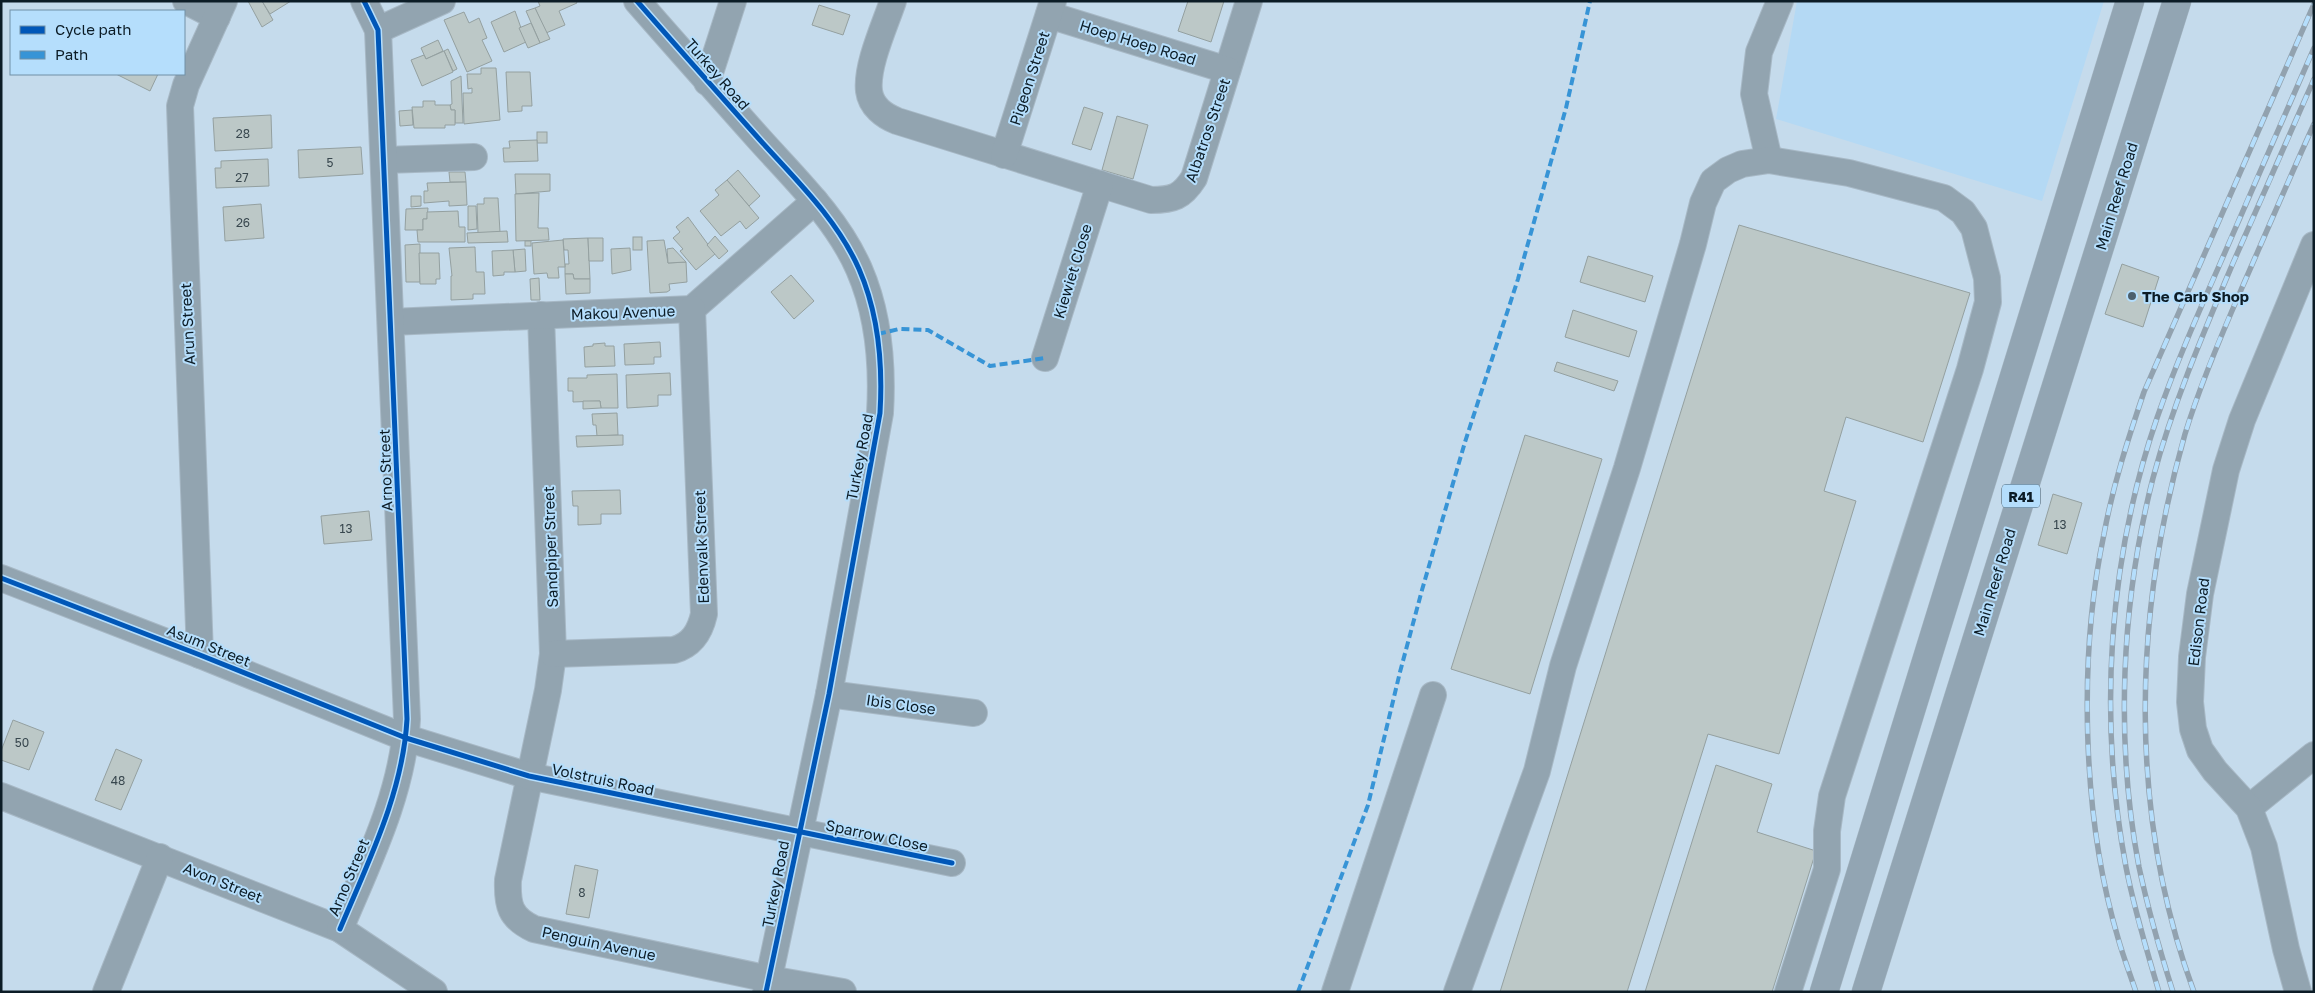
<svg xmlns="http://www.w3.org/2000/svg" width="2315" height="993" font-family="'Golos Text',sans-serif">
<rect width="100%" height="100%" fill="#c5dbec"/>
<path fill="#b4d9f4" d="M1797,1H2104L2042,201L1776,119Z"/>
<g fill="#bcc8c7" stroke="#94a0a0">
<path d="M248,1H262L273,20L262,27Z"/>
<path d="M262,1H291L270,14Z"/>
<path d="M538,1H576L577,3L559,11L565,25L546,33L535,8L540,6Z"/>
<path d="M1188,1H1224L1211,42L1178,31Z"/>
<path d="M819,5L850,15L843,35L812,25Z"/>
<path d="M535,8L550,39L540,43L526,11Z"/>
<path d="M515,11L526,42L504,52L491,22Z"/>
<path d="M464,12L469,23L479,18L487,38L482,40L492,61L467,72L444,20Z"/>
<path d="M531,23L540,43L528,48L519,28Z"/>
<path d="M438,40L443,51L426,59L421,48Z"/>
<path d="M448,49L457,69L453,71L444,51Z"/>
<path d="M444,51L453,72L422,86L411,60L424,55L426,59Z"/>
<path d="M481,68H496L500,120L464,124L463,93H472V88L468,89L467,74H481Z"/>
<path d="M506,72H530L532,106H522V111L508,112Z"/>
<path d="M116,74H158L150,91Z"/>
<path d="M461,76L463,123H455V110H451L450,105L452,104L451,81Z"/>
<path d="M423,101H435V105H450L451,110H455V125H445V128H414L412,107H423Z"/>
<path d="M1084,107L1103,113L1091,150L1072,144Z"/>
<path d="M412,110L413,125L400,126L399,111Z"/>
<path d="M271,115L272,148L215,151L213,118Z"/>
<path d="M1117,116L1148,125L1133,179L1102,170Z"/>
<rect x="537" y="132" width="10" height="11"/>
<path d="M537,140L538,161L504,162L503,148H510L509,141Z"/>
<path d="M361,147L363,174L299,178L298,150Z"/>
<path d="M268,159L269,186L216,188L215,168H221V161Z"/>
<path d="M738,170L760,196L749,206L727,180Z"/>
<path d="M449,172H465L466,182H450Z"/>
<path d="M515,174H550V191L516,194Z"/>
<path d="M727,180L759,218L746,229L740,221L721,236L700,211L719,195L715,190Z"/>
<path d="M466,182L467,205L449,206V201L424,203V191H428L427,183Z"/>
<path d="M539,193L538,228H548L549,240L516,241L515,194Z"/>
<path d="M411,196H421V206L411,207Z"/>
<path d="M484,198H498L500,232L478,233L477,204H484Z"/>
<path d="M261,204L264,238L225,241L223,207Z"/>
<path d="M468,206H476L477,229L468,230Z"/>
<path d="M428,208L427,219H423V230H405L406,209Z"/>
<path d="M458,211L459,227H465V242H418L417,230H423V219H427V212Z"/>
<path d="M688,217L715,254L696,270L680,251L683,249L673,238L680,232L676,227Z"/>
<path d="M1739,225L1970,293L1923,442L1846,417L1824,491L1856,501L1779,754L1708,734L1627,992H1500Z"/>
<path d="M507,231L508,242L468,243L467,233Z"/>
<path d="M715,236L728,251L719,259L707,245Z"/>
<rect x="633" y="237" width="9" height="13"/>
<path d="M588,238L590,279H574L573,274H565V264H569L568,250H564L563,239Z"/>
<path d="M588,238H603V261H589Z"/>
<path d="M563,240L565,267H558L559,278H548L547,273L534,274L532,243Z"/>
<path d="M664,240L668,263L686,262L687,282L669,284L670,290L667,292L650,293L647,241Z"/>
<rect x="525" y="241" width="6" height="5"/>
<path d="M420,244V282H406L405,245Z"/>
<path d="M475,247L476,272H484L485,294H473V299L451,300V276H452L449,248Z"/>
<path d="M630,248L631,270L612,274L611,249Z"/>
<path d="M673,248L686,262L668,263L667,249Z"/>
<path d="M525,249L526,271L515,272L513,250Z"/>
<path d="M513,250L515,272H504V275L493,276L492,251Z"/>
<path d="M419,253H439L440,279H436V284H420Z"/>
<path d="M1588,256L1653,276L1645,302L1580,282Z"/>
<path d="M2122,264L2159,277L2143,327L2105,314Z"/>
<path d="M565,274H573L574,279H590V293L566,294Z"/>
<path d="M791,275L814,301L794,319L771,292Z"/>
<path d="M539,278L540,300H531L530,279Z"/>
<path d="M1573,310L1637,331L1629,357L1565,337Z"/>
<path d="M660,342L661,357H654V364L625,365L624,344Z"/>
<path d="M605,343V346H614L615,366L585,367L584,347L593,346V344Z"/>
<path d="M1557,362L1618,381L1614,391L1554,371Z"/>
<path d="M670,373L671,395H658V406L627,408L626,375Z"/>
<path d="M617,374L618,408H601L600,401L573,402V391H568V378H587V375Z"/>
<path d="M583,401H600L601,408L583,409Z"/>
<path d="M617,413L618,435L597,436L596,425H593L592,414Z"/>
<path d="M623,435V445L577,447L576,436Z"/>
<path d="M1525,435L1602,459L1530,694L1451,669Z"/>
<path d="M620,490L621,514H601V524L578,525V506H573L572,491Z"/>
<path d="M2053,494L2082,503L2067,554L2038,545Z"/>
<path d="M369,511L372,540L324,544L321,516Z"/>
<path d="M13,720L44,732L29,770L1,760V751Z"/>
<path d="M116,749L142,760L121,810L95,800Z"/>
<path d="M1716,765L1772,784L1757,832L1816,851L1772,992H1645Z"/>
<path d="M575,865L598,870L589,918L566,914Z"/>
</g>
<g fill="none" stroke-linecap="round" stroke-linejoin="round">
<g stroke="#a7b8c5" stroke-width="28">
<g id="minor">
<path d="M186,1L217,17"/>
<path d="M637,1C678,48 719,94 760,140C796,180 837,219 859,269C879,315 883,363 880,413L829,694L766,992"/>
<path d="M893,1C885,25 866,66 869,91C871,106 884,116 897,121L1151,200C1173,200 1182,197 1194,178L1249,1"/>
<path d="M1049,15L1227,70"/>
<path d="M378,30L442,1"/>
<path d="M707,82L733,1"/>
<path d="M1004,155L1053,1"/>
<path d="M385,160L474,157"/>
<path d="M1769,160L1754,94L1759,52L1780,1"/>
<path d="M541,315L553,654L548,690L508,880C507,905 510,918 534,929L769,979L843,992"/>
<path d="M391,322L692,309L815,201"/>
<path d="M1045,358L1100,184"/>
<path d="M1,578L200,655L406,738L529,776L952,863"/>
<path d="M553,654L674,650C692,645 700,632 704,614L692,309"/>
<path d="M200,655L180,106L186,85L224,1"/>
<path d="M829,694L974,713"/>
<path d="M1,796L340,929L434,992"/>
<path d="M2249,808L2314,755"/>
<path d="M340,929C368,862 403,793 407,719L378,30L364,1"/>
<path d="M106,992L160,857"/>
<path d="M1335,992L1433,695"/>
<path d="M1457,992L1537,771L1563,666L1627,468L1693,244L1703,203L1713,181L1728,170L1742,164L1769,160L1849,173L1944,198L1963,212L1974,228L1987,278L1988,302L1970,369L1832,796L1827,831V869L1788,992"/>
<path d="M2298,992L2286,949L2264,847L2249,808L2215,771L2200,750L2193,729L2190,702L2192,657L2200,594L2226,470L2242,420L2314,245"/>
</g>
</g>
<g stroke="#a7b8c5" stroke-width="29">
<g id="major">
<path d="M1824,992L2130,1"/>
<path d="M1866,992L2177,1"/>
</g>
</g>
<use href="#minor" stroke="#92a4b0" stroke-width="26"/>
<use href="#major" stroke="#92a5b3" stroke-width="28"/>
<g stroke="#92a2af" stroke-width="5.5">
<g id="rail">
<path d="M2136,992C2130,974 2123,956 2118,938C2082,817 2078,657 2104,534C2113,485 2128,439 2144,392L2314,4"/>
<path d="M2159,992C2147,951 2134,909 2126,867C2098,719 2108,560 2157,418C2175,366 2197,316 2219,266C2250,194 2282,121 2314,48"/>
<path d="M2173,992C2160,951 2148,909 2139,867C2115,741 2121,603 2153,478C2173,404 2203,334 2233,263C2260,202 2287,141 2314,79"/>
<path d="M2194,992C2128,813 2133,616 2185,434C2200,385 2220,338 2241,290C2265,235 2289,179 2314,124"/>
</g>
</g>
<use href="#rail" stroke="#b5defc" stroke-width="4" stroke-dasharray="11" stroke-linecap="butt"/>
<g stroke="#3794d6" stroke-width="4" stroke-dasharray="8 4" stroke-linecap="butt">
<path d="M878,334L899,329L928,330L990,366L1045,358"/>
<path d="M1298,992L1368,805L1400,672L1422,590L1465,442L1518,279L1566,108L1590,1"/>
</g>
<g stroke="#b5defc" stroke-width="8">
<g id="cycleway">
<path d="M637,1C678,48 719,94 760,140C796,180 837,219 859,269C879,315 883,363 880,413L829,694L766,992"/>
<path d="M1,578L200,655L406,738L529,776L952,863"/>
<path d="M340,929C368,862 403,793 407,719L378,30L364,1"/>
</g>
</g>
<use href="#cycleway" stroke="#0057b8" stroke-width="5"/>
</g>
<circle fill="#4d5f6b" stroke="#b5defc" stroke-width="2" cx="2132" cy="296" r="5"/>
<g text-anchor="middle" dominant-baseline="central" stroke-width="4" stroke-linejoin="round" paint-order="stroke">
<g font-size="12" fill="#38474e">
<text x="243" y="133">28</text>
<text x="330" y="162">5</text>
<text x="242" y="177">27</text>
<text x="243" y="222">26</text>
<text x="2060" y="524">13</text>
<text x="346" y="528">13</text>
<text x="22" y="742">50</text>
<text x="118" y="780">48</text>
<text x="582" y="892">8</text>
</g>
<rect fill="#b5defc" stroke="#3f5666" stroke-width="1" x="2002" y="484.5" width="38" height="23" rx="4"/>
<g font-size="14" font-weight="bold" fill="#0c1c26">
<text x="2021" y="496">R41</text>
</g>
<g font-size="15" fill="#0c1c26" stroke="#b5defc">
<text transform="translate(1138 42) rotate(17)">Hoep Hoep Road</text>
<text transform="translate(718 74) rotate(49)">Turkey Road</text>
<text transform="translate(1029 78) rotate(-72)">Pigeon Street</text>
<text transform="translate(1207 130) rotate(-71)">Albatros Street</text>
<text transform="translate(2116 196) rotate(-73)">Main Reef Road</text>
<text transform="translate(1072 271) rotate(-73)">Kiewiet Close</text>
<text transform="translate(623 312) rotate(-2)">Makou Avenue</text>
<text transform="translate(187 324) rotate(-93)">Arun Street</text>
<text transform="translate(859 457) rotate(-79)">Turkey Road</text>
<text transform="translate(385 470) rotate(-92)">Arno Street</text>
<text transform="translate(550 547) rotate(-92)">Sandpiper Street</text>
<text transform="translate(701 547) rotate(-92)">Edenvalk Street</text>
<text transform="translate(1994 582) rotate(-73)">Main Reef Road</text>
<text transform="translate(2198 622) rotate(-83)">Edison Road</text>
<text transform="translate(209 645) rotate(22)">Asum Street</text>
<text transform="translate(901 704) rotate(8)">Ibis Close</text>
<text transform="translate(603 779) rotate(12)">Volstruis Road</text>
<text transform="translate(877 835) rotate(12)">Sparrow Close</text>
<text transform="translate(348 877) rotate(-67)">Arno Street</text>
<text transform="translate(223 882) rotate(22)">Avon Street</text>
<text transform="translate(775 884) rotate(-79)">Turkey Road</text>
<text transform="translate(599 943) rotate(12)">Penguin Avenue</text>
</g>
<g font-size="15" font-weight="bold" fill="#0c1c26" stroke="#b5defc" text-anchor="start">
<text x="2142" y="296">The Carb Shop</text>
</g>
</g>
<rect width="2315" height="993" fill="none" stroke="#0c1c26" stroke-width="5"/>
<rect x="10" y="10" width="175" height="65" fill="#b5defc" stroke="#7190a6"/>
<rect x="20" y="26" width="25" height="8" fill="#0057b8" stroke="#7190a6"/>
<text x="55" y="35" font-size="15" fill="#0c1c26">Cycle path</text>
<rect x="20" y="51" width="25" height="8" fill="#3794d6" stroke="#7190a6"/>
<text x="55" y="60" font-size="15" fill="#0c1c26">Path</text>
</svg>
